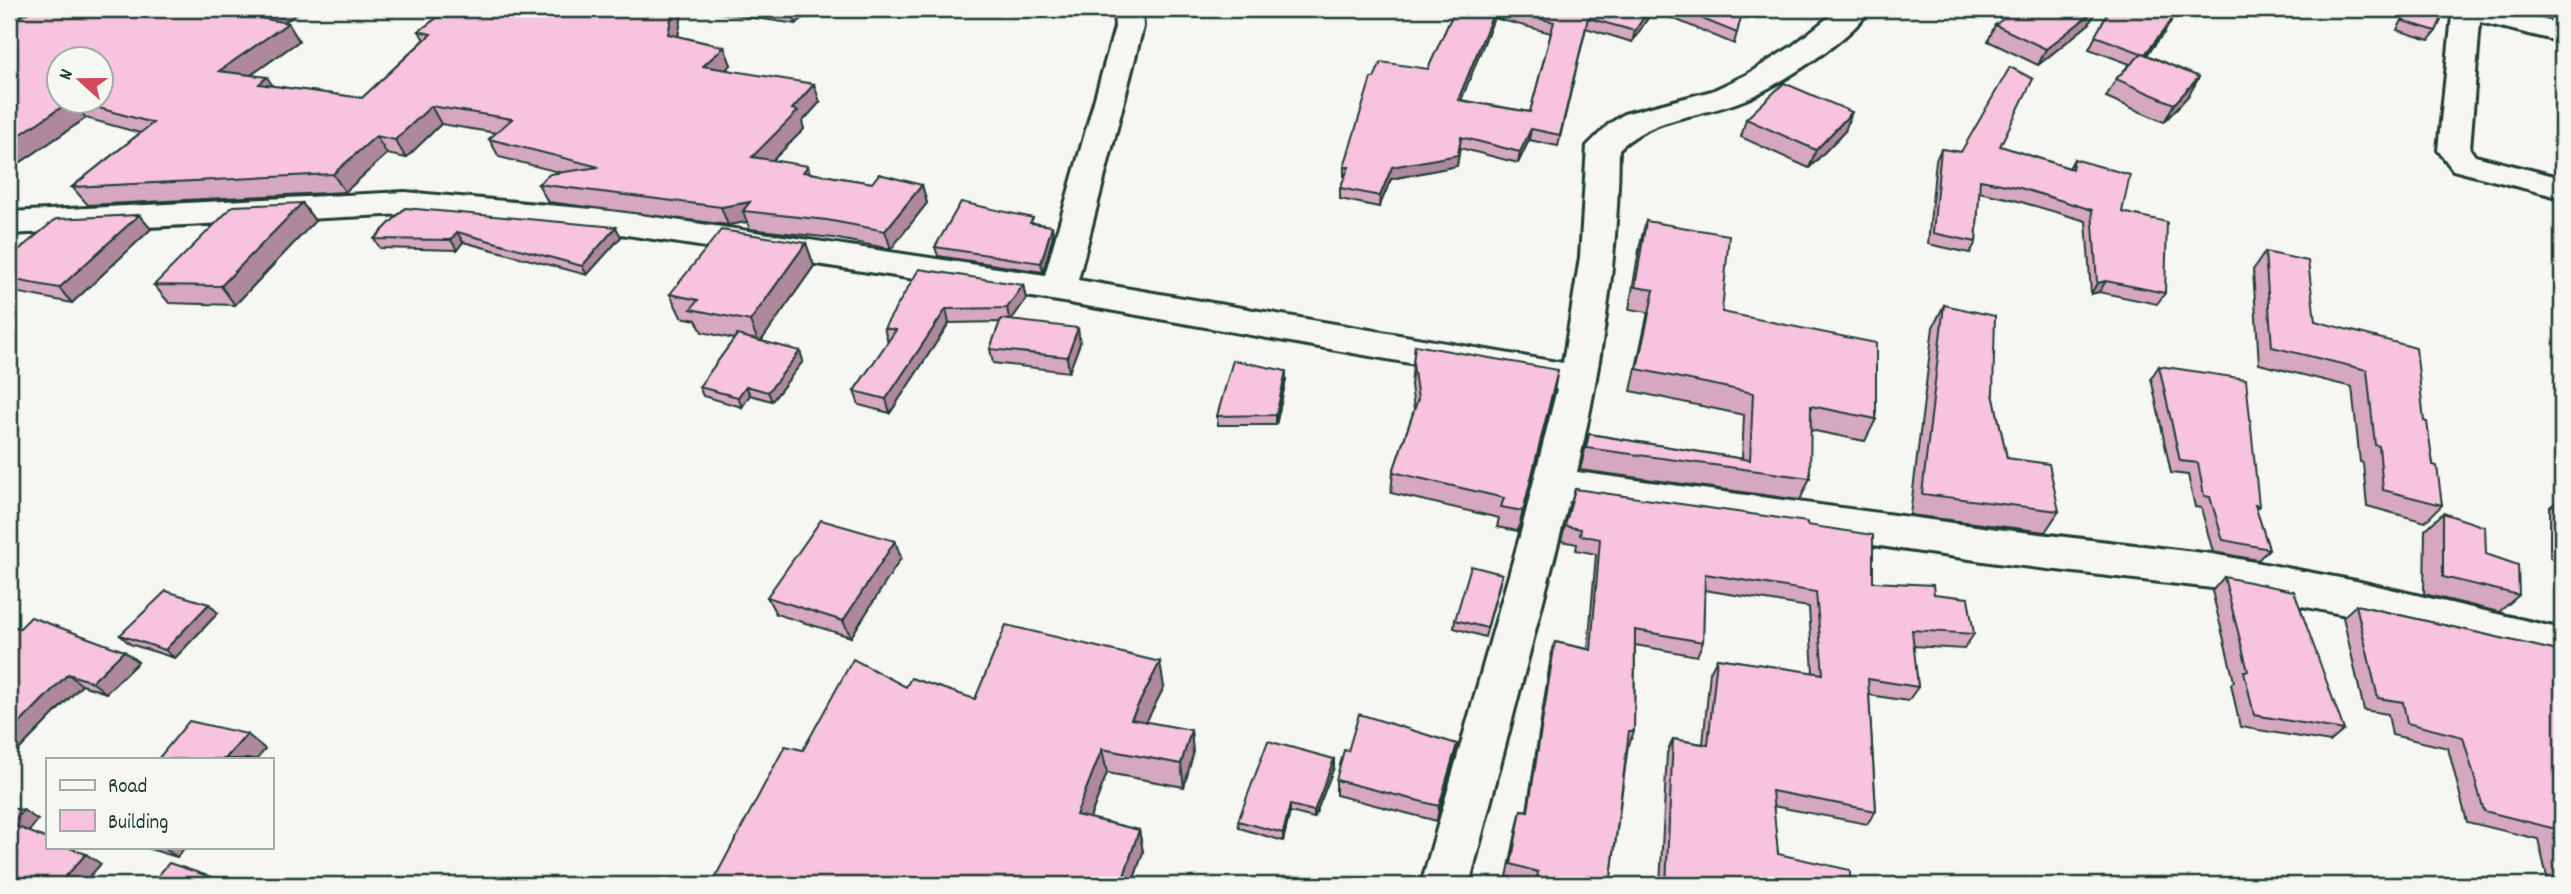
<svg xmlns="http://www.w3.org/2000/svg" width="2571" height="894" font-family="Dekko,sans-serif">
<rect width="100%" height="100%" fill="#f6f6f2"/>
<filter id="ink" filterUnits="userSpaceOnUse"><feTurbulence type="fractalNoise" baseFrequency=".0143" numOctaves="2"/><feDisplacementMap in="SourceGraphic" scale="14" xChannelSelector="R" yChannelSelector="G"/><feConvolveMatrix kernelMatrix="1 2 1 2 8 2 1 2 1" color-interpolation-filters="sRGB"/></filter>
<g filter="url(#ink)">
<g fill="none" stroke-linecap="round" stroke-linejoin="round">
<g stroke="#1f3d34" stroke-width="6">
<g id="minor">
<path d="M1114,9H1142L1143,27L1078,280L1563,363L1580,257L1587,146L1608,125L1624,114L1712,91L1746,75L1791,47L1839,9H1870C1850,41 1770,92 1733,104C1692,118 1652,118 1619,149C1618,259 1601,365 1577,472L1997,529L2212,554L2356,581L2562,629V665L2356,617L2212,588L1997,563L1569,501L1469,885H1421L1520,536L1557,389L1058,301L614,233L405,214L9,234V212L405,192L614,211L1045,275L1115,27Z"/>
<path d="M2446,9H2495L2562,24V42L2480,22L2470,149L2475,156L2562,178V198L2453,170L2438,150L2452,16Z"/>
</g>
</g>
<use href="#minor" fill="#f6f6f2" fill-rule="evenodd"/>
</g>
<g fill="#d5a8bf" stroke="#1f3d34" stroke-width="2" fill-rule="evenodd">
<path d="M36,9H304L284,22L288,23L299,41L251,75L273,86L362,98L424,40L419,31L449,9H683L678,36L724,47L731,65L725,70L820,102L802,122L804,129L773,160L810,173L872,183L922,185L927,203L891,249L833,238L750,229L747,222L728,225L548,202L538,184L559,172L499,157L489,139L496,133L441,124L406,158L387,154L345,192L88,205L72,187L140,133L86,118L9,170ZM102,60V102H60Z"/>
<path d="M707,9H813L796,24L708,11Z"/>
<path d="M1023,9H1044L1043,11Z"/>
<path d="M1431,9H1743L1734,44L1653,10L1632,42L1586,28L1558,146L1529,140L1518,163L1460,148L1457,166L1391,179L1379,207L1340,199V188L1345,178H1344V167L1374,78L1428,69L1453,14L1431,10ZM1494,18L1551,33L1530,112L1461,100Z"/>
<path d="M2110,9L2171,21L2164,33L2147,55L2199,77L2189,95L2164,122L2106,97L2116,79L2130,64L2089,49Z"/>
<path d="M2408,9H2446L2436,31L2429,40L2397,30Z"/>
<path d="M2546,9H2562V21L2546,17Z"/>
<path d="M2089,24L2038,65L1988,41L1995,25Z"/>
<path d="M1746,119L1845,131L1809,168L1741,137Z"/>
<path d="M2000,146L2069,168L2074,159L2122,212L2165,293L2157,304L2099,292L2091,294L2086,221L2011,199L1979,192L1976,242L1970,253L1928,244L1936,160L1941,149L1961,152Z"/>
<path d="M302,203L315,221L235,305L169,303L154,285Z"/>
<path d="M405,208L621,237L587,275L463,242L457,250L380,248L374,239Z"/>
<path d="M1646,221L1722,312L1876,419L1865,441L1810,430V478L1800,500L1580,470L1589,434L1742,459L1744,415L1631,391L1648,312L1629,309L1640,244Z"/>
<path d="M1034,223L1052,226L1053,236L1043,272L938,256L935,247Z"/>
<path d="M151,229L72,303L9,291V258Z"/>
<path d="M806,243L814,266L761,341L800,351L803,361L772,401L750,395L742,407L703,396L699,387L734,339L702,332L696,320L681,317L670,294Z"/>
<path d="M2265,252L2315,321L2424,421L2442,505L2425,522L2367,506L2363,463L2360,462L2352,387L2259,364L2253,270Z"/>
<path d="M1023,285L1026,299L1011,320L1080,343L1069,372L993,363L990,349L1000,322L949,323L890,413L859,405L854,391L888,342L884,328Z"/>
<path d="M1944,305L1993,394L2007,458L2059,511L2045,532L1910,515L1933,327Z"/>
<path d="M1415,345L1554,391L1518,531L1497,527L1499,518L1391,493L1393,472L1414,410L1411,385Z"/>
<path d="M2159,366L2259,506L2256,509L2269,549L2258,560L2213,552L2201,508L2195,507L2188,475L2171,473L2151,378Z"/>
<path d="M1286,380L1276,425H1218L1217,416Z"/>
<path d="M1575,489L1807,525L1873,582L1934,594L1974,634L1964,649L1913,646L1918,687L1908,701L1869,695L1876,811L1867,824L1773,806L1778,854L1850,885H1660L1667,753L1673,739L1703,744L1710,672L1717,658L1813,673L1809,607L1704,590L1703,642L1697,656L1635,645L1634,731L1629,745H1628L1610,885H1533V884L1507,877L1518,823L1521,810L1527,811L1551,656L1555,642L1588,649L1596,554L1576,550L1577,544L1561,541Z"/>
<path d="M2562,497V599L2554,559L2550,557V507Z"/>
<path d="M2443,513L2486,554L2519,595L2499,612L2424,594L2425,530Z"/>
<path d="M895,541L901,558L851,637L776,614L767,597Z"/>
<path d="M2224,577L2344,730L2330,742L2240,727L2231,684L2234,681L2212,591Z"/>
<path d="M1500,583L1485,637L1454,628L1455,620Z"/>
<path d="M2356,605L2562,652V885H2549L2538,839L2467,822L2448,748L2392,735L2388,714L2364,710L2343,617Z"/>
<path d="M218,613L175,658L130,644L120,635Z"/>
<path d="M9,626L124,651L138,662L106,693L82,685L9,760Z"/>
<path d="M906,687L975,699L1164,687L1146,722L1191,730L1193,754L1184,787L1107,773L1090,818L1139,830L1143,852L1132,885H711L803,750Z"/>
<path d="M1334,759V767L1314,818L1290,812L1283,841L1239,828L1238,821Z"/>
<path d="M1454,760L1437,821L1336,795V780Z"/>
<path d="M143,847H185L177,857Z"/>
</g>
<g fill="#ae889b" stroke="#1f3d34" stroke-width="2">
<path d="M9,9H32L9,20Z"/>
<path d="M267,9H304L265,35L254,17Z"/>
<path d="M673,9H683L675,52L668,34Z"/>
<path d="M794,9H813L796,24L792,11Z"/>
<path d="M1495,9L1494,18L1457,111L1458,100Z"/>
<path d="M1649,9H1654L1632,42L1635,31Z"/>
<path d="M2097,9L2089,24L2038,65L2046,49Z"/>
<path d="M2171,21L2164,33L2137,67L2144,55Z"/>
<path d="M288,23L299,41L231,89L219,71Z"/>
<path d="M724,47L731,65L710,84L703,66Z"/>
<path d="M267,77L278,94L259,84Z"/>
<path d="M2199,77L2189,95L2164,122L2174,104Z"/>
<path d="M814,84L820,102L802,122L804,129L758,175L752,157L792,109Z"/>
<path d="M69,102H73L86,118L9,170V142Z"/>
<path d="M431,106L441,124L406,158L395,140Z"/>
<path d="M1852,112L1845,131L1809,168L1816,150Z"/>
<path d="M1531,129L1529,140L1518,163L1520,152Z"/>
<path d="M376,136L387,154L345,192L333,174Z"/>
<path d="M1461,137L1457,166L1391,179L1379,207L1380,196L1392,167Z"/>
<path d="M808,166L813,184L803,172Z"/>
<path d="M922,185L927,203L891,249L885,231Z"/>
<path d="M750,202L743,211L747,222L728,225L721,207Z"/>
<path d="M302,203L315,221L235,305L221,286Z"/>
<path d="M139,215L151,229L72,303L59,288Z"/>
<path d="M1052,226L1053,236L1043,272L1041,263Z"/>
<path d="M616,227L621,237L587,275L582,266Z"/>
<path d="M457,232L463,242L457,250L451,240Z"/>
<path d="M806,243L814,266L759,344L750,321Z"/>
<path d="M2106,281L2099,292L2091,294L2097,283Z"/>
<path d="M1023,285L1026,299L1010,322L1007,308Z"/>
<path d="M946,309L949,323L890,413L886,399Z"/>
<path d="M1078,328L1080,343L1069,372L1067,357Z"/>
<path d="M800,351L803,361L772,401L768,392Z"/>
<path d="M1558,370L1554,391L1518,531L1523,511Z"/>
<path d="M1286,371V380L1276,425V415Z"/>
<path d="M746,386L750,395L742,407L738,397Z"/>
<path d="M895,541L901,558L851,637L843,621Z"/>
<path d="M209,604L218,613L175,658L165,650Z"/>
<path d="M124,651L138,662L106,693L92,682Z"/>
<path d="M1160,662L1164,687L1135,744L1131,719Z"/>
<path d="M68,674L82,685L9,760V734Z"/>
<path d="M1191,730L1193,754L1184,787L1181,764Z"/>
<path d="M247,734L265,749L257,759H225Z"/>
<path d="M1457,744L1454,760L1437,821L1439,806Z"/>
<path d="M1102,749L1107,773L1082,838L1076,815Z"/>
<path d="M1334,759V767L1314,818V811Z"/>
<path d="M1290,805V812L1283,841V833Z"/>
<path d="M23,810L38,820L27,834L11,824Z"/>
<path d="M1139,830L1143,852L1132,885H1121Z"/>
<path d="M162,847H185L177,857Z"/>
<path d="M86,854L101,864L82,885H58Z"/>
</g>
<g fill="#f8c3de" stroke="#1f3d34" stroke-width="2">
<path d="M36,9H267L254,17L288,23L219,71L267,77L259,84L362,98L431,34L419,31L449,9H673L668,34L724,47L703,66L814,84L792,109L798,111L752,157L808,166L803,172L872,183L879,174L922,185L885,231L827,220L743,211L750,202L721,207L538,184L550,174L599,167L489,139L512,119L431,106L395,140L376,136L333,174L72,187L153,123L77,102H102V60H60V102H69L9,142V21Z"/>
<path d="M778,9H794L792,11Z"/>
<path d="M1455,9H1495L1458,100L1530,112L1554,22L1501,9H1649L1635,31L1588,18L1560,135L1531,129L1520,152L1461,137L1458,155L1392,167L1380,196L1340,188L1349,167H1344L1371,78H1374L1381,62L1428,69Z"/>
<path d="M1678,9H1743L1737,33Z"/>
<path d="M2017,9H2097L2046,49L1995,25Z"/>
<path d="M2110,9H2173L2171,21L2145,54L2142,53H2141L2095,36Z"/>
<path d="M2410,9H2446L2436,31L2403,21Z"/>
<path d="M2142,53L2199,77L2174,104L2116,79Z"/>
<path d="M2010,67L2033,79L2000,146L2072,169L2074,159L2130,175L2122,212L2167,222L2165,293L2106,281L2097,283L2092,210L2017,187L1980,180L1976,242L1933,233L1941,149L1961,152Z"/>
<path d="M1784,83L1852,112L1816,150L1746,119Z"/>
<path d="M961,202L1033,218L1030,223L1052,226L1041,263L935,247Z"/>
<path d="M302,203L221,286L154,285L233,206Z"/>
<path d="M405,208L616,227L582,266L457,232L451,240L374,239Z"/>
<path d="M139,215L59,288L9,279V258L56,219Z"/>
<path d="M1646,221L1729,235L1722,312L1876,343V419L1811,406L1810,478L1586,448L1589,434L1750,460L1753,393L1637,369L1654,290L1635,287Z"/>
<path d="M721,230L806,243L750,321L691,309L698,300L670,294Z"/>
<path d="M2265,252L2308,261L2315,321L2416,348L2424,421L2427,422L2433,465L2437,466L2442,505L2383,490L2379,446L2375,445L2367,370L2272,347Z"/>
<path d="M919,269L1023,285L1007,308L946,309L886,399L854,391L896,330L884,328Z"/>
<path d="M1944,305L1995,316L1993,394L2007,458L2049,464L2059,511L1922,494Z"/>
<path d="M1001,319L1078,328L1067,357L990,349Z"/>
<path d="M737,335L800,351L768,392L746,386L738,397L699,387Z"/>
<path d="M1415,345L1558,370L1523,511L1501,507L1504,498L1393,472L1418,399L1413,364Z"/>
<path d="M1233,360L1286,371L1276,415L1217,416Z"/>
<path d="M2159,366L2246,379L2259,506L2255,505L2269,549L2223,540L2210,497L2204,496L2198,463L2180,461Z"/>
<path d="M1575,489L1807,522V525L1873,535V582L1933,585L1934,594L1968,598L1974,634L1912,630L1918,687L1868,679L1876,811L1772,791L1778,854L1850,870V885H1666L1673,739L1708,745L1717,658L1823,674L1816,592L1705,574L1703,642L1635,630L1634,731H1629L1610,885H1536L1538,872L1511,864L1521,810L1528,811L1555,642L1591,650L1600,539L1580,535L1581,529L1565,526Z"/>
<path d="M2443,513L2485,527L2486,554L2518,565L2519,595L2443,577Z"/>
<path d="M821,520L895,541L843,621L767,597Z"/>
<path d="M1471,566L1502,574L1487,628L1455,620Z"/>
<path d="M2224,577L2294,591L2344,730L2254,715L2244,671H2248Z"/>
<path d="M166,591L209,604L165,650L120,635Z"/>
<path d="M2356,605L2562,652V856L2556,829L2484,811L2463,737L2407,723L2403,702L2378,698Z"/>
<path d="M31,617L124,651L92,682L68,674L9,734V626L20,628Z"/>
<path d="M1006,625L1160,662L1131,719L1191,730L1181,764L1102,749L1076,815L1139,830L1121,885H711L785,746L803,750L853,659L906,687L911,678L975,699Z"/>
<path d="M1359,714L1457,744L1439,806L1336,780L1344,750L1348,751Z"/>
<path d="M189,721L247,734L225,759H158Z"/>
<path d="M1268,741L1334,759L1314,811L1290,805L1283,833L1238,821Z"/>
<path d="M9,808L23,810L11,824L47,839V847H67L86,854L58,885H9Z"/>
<path d="M169,863L235,885H150Z"/>
<path d="M265,880L280,885H261Z"/>
</g>
</g>
<rect width="2571" height="894" fill="none" stroke="#f6f6f2" stroke-width="35"/>
<rect x="18" y="18" width="2536" height="859" fill="none" stroke="#1f3d34" stroke-width="2.5" filter="url(#ink)"/>
<rect x="46" y="758" width="228" height="91" fill="#f6f6f2" stroke="#a0aca6" stroke-width="2"/>
<rect x="60" y="780" width="35" height="10" fill="#f6f6f2" stroke="#a0aca6" stroke-width="2"/>
<text x="108" y="792" font-size="21" fill="#1f3d34">Road</text>
<rect x="60" y="810" width="35" height="21" fill="#f8c3de" stroke="#a0aca6" stroke-width="2"/>
<text x="108" y="828" font-size="21" fill="#1f3d34">Building</text>
<g transform="translate(80 80) rotate(291)"><circle r="33" fill="#f6f6f2" stroke="#a0aca6" stroke-width="2"/>
<path d="M0-5L12 26L0 18L-12 26Z" fill="#d1495b"/>
<text y="-10" font-size="19" font-weight="bold" text-anchor="middle" fill="#1f3d34">N</text>
</g>
</svg>
